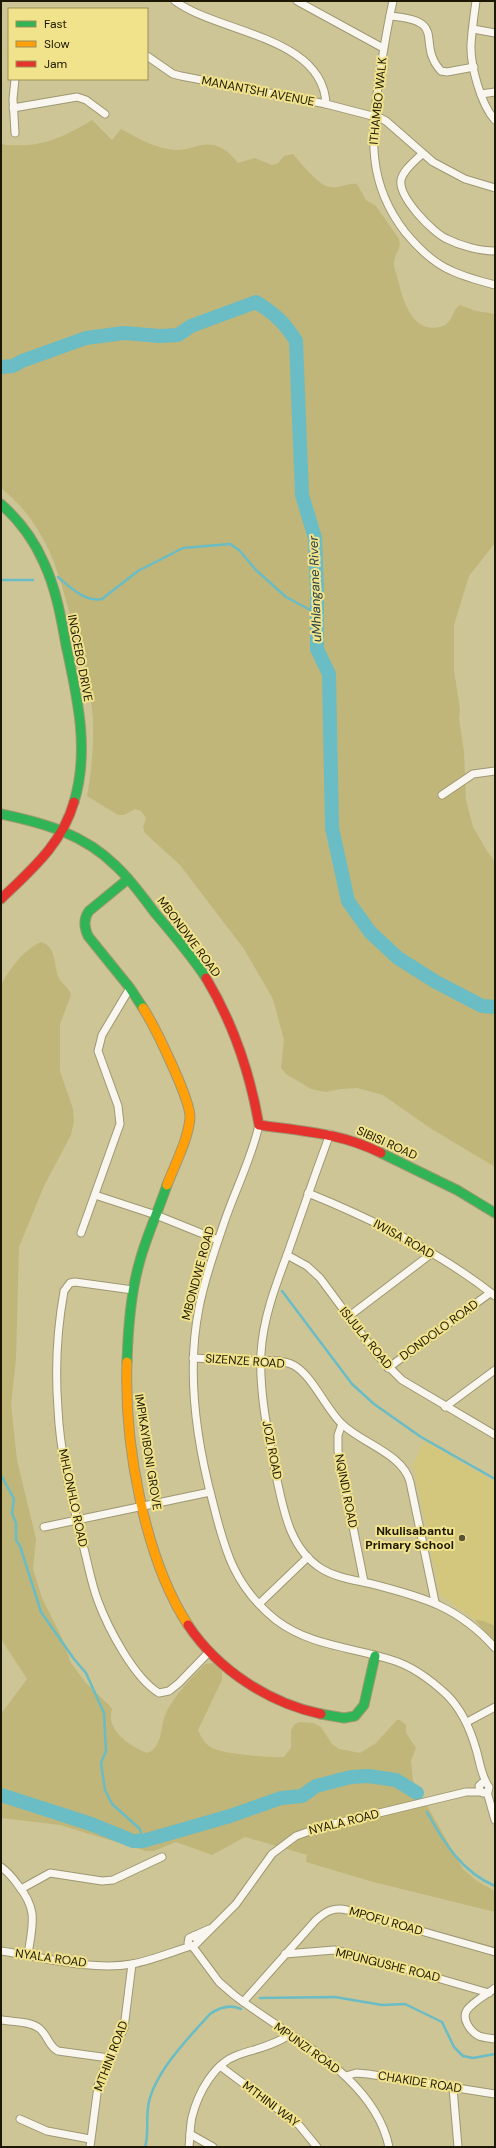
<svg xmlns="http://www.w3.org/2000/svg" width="496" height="2148" font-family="'DM Sans',sans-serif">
<rect width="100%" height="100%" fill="#cdc596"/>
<path fill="#d3c77d" d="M424,1441L495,1482V1626L484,1621L475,1620L440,1595L413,1464Z"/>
<g fill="#c0b679">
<path d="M92,120L112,140L121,129C139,139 156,149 177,150C186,150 193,147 201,145C219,142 228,151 238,163L255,158L272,165L278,163L284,156L293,154C301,163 319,186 330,187C339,189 348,182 357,184L366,200L376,206L399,239C402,248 395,253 394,262C393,267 397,275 398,280C403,301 413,336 443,326C453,322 452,310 460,305L476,311L495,314V543L469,576L454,625V670L460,709L459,719L464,752L466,800L473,827L487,851L495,861V1167L430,1128L383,1095L357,1088L341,1089L326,1092L320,1091L311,1089L286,1074L281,1068L284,1040L273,999L244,949L180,865L145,833L143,827L146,818L141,811L135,809L124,815H118L87,796C92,771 95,734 92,709C89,684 81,659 75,634C60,577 50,528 1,488V143C5,146 11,145 16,145C44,147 69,134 92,120Z"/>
<path d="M41,942C58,947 53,969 60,980C64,985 69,988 71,995L60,1024V1071L73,1109L74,1121L71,1135L44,1186L19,1247L16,1359L11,1405L17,1460L36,1539L33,1569L42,1598L62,1638L71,1663L85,1682L110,1706L112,1709C105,1730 130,1746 147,1753C163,1748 160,1725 166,1713C175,1694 191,1679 205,1664L213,1663L222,1671V1680L198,1730C201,1737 205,1744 212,1748C224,1754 270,1758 284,1757L291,1748V1730L294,1725L299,1722L313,1723L321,1727L332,1744L339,1749L360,1753L376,1743L397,1720H400L406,1725V1733L416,1748L411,1761L413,1781L463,1869L477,1881L495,1891V1912L373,1882L306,1862L307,1855L245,1837L212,1855L176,1842L154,1851H146L60,1825L1,1818V1714L27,1679L1,1639V985C9,970 24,949 41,942Z"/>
<path d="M475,1620L484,1621L495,1626V1643Z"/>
</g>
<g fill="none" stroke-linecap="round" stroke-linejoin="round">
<g stroke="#6abcc5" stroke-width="2.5">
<path d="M58,577C70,587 84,602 102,599L138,571L183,548L230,544L239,550L256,570L286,597L316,613L317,622"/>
<path d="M1,580H33"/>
<path d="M282,1291L352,1384L374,1404L421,1437L495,1479"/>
<path d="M1,1475L14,1499L12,1513L16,1523V1540L20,1546L41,1612L74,1659L86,1673L104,1713L106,1751L101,1763L105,1790L112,1804L140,1829L143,1841"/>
<path d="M427,1812C444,1843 462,1872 495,1886"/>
<path d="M260,1998L335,1997L382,2005L405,2004L442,2022L454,2047L463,2056L473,2058L495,2054"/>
<path d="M145,2147C149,2135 146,2121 148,2108C151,2076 189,2037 210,2014C220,2007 230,2004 241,2009"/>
</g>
<g stroke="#6abcc5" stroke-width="14">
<path d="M1,367L13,366L22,361L86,338L124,333L160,336L178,335L191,326L256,302C274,313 285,323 296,341L302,495L315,538L317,590V649L329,674L332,828L348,901L370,932L398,958L436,982L482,1006L495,1007"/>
<path d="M1,1795L91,1824L133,1841H143L230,1816L281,1798L302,1796L316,1786L351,1777L368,1776L396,1780L417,1793"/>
</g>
<g stroke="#9e9872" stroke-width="9">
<g id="street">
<path d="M175,1C218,33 323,36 326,104"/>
<path d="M297,1L383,48"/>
<path d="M393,1C387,27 383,53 379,79C371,137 367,183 405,232C418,248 433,263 452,271C465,277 480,281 495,285"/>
<path d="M476,1C474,15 472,30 471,44C470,65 481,105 495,120"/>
<path d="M390,16C450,21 415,42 441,71L447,72L474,67"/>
<path d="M473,29L495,33"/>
<path d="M147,56L173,74L181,76L326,104L380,118L386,121L433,162L465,179L495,188"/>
<path d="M15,79L13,99L15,133"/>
<path d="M481,94L495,92"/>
<path d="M13,108L77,97L86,100L105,114"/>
<path d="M422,154C415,161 403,170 401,180C398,197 433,233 447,239C461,246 480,251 495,251"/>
<path d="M442,795L473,774L495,771"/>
<path d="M259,1125C251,1161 233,1194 222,1229C213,1255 204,1281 199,1308C186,1373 196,1440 213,1503C225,1552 235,1587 276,1620C310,1646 352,1647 392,1660C412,1666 431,1680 447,1695C462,1710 470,1728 476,1749C480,1762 481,1776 489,1787L488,1792L483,1793L480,1790L479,1786L482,1783H486"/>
<path d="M330,1134C315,1174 301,1215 287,1255C275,1287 263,1319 261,1353C259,1396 269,1438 277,1480C284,1513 291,1550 322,1569C337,1578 355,1580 372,1584C423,1597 459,1607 495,1648"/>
<path d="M308,1193C372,1219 441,1253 495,1296"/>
<path d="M95,1195L156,1215L218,1240"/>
<path d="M81,1233L120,1124L118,1106L98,1051L102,1035L130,988"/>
<path d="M287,1255L307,1266L320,1278L378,1356L402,1380L495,1435"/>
<path d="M133,1290L75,1282L70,1283L64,1291C57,1330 55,1370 58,1409C60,1455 72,1500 83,1545C88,1563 91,1583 98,1601C108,1628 134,1678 159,1693L169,1691L179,1683L209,1652"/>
<path d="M348,1317L431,1254"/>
<path d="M193,1358C212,1359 232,1360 251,1361C264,1361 279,1359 291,1364C311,1372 325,1408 342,1424C363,1444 403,1454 410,1482L435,1602"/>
<path d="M388,1368L490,1293"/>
<path d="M445,1407L495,1370"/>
<path d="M342,1424L338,1435V1451L364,1582"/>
<path d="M44,1527L210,1492"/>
<path d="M259,1604L308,1557"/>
<path d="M467,1722L495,1707"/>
<path d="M487,1792L495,1820"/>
<path d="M1,1867C8,1872 13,1878 18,1885C39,1911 32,1925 28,1955"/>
<path d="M21,1889L50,1873L102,1881L113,1880L162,1857"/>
<path d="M193,1936L197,1939L198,1942L193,1947L188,1943L189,1938L209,1929"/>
<path d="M198,1942L236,1904L272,1854L296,1836L321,1827L466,1792H481"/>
<path d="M193,1947L219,1982L234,1995C288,2037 374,2075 389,2147"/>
<path d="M1,1951C41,1957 92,1971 132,1964C152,1960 172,1952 191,1946"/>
<path d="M285,1954L334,1950L361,1956L489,1993"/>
<path d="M495,1988C486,1995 474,2001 467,2010C461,2019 471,2032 479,2036C484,2038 490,2038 495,2039"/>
<path d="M243,2002L316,1920C326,1911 334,1907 347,1910L495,1952"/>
<path d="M2,2020C13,2022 31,2021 40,2029C48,2036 49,2047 58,2051L109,2058"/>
<path d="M220,2066L299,2125L317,2147"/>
<path d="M346,2076L356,2073L368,2074L495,2094"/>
<path d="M453,2088L458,2147"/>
<path d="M20,2119L47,2131L90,2139"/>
<path d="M190,2134L213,2147"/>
<path d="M90,2147L98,2086L102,2074L124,2028L132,1964"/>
<path d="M189,2147C190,2137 190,2126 192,2117C198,2093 214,2063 238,2055C255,2049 273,2046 289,2035"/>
</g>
</g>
<g stroke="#9e9872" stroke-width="11">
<g id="fast">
<path d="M1,504C19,520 34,540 44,563C56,589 61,617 66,645C77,696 90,750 74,802"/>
<path d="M1,814C44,823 84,834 116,866C131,880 143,897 155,913C173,934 191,955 206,978"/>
<path d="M128,879L89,911C83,919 84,927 88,936L130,988L143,1008"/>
<path d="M381,1153L457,1190L495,1213"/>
<path d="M127,1362C128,1330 130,1296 139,1264C146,1237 158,1212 167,1185"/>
<path d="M321,1714L344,1718L355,1716L364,1705L375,1656"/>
</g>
</g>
<g stroke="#9e9872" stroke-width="11">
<g id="slow">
<path d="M143,1008C154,1025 191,1100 190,1118C188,1140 175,1164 167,1185"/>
<path d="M127,1362C124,1443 144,1557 188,1625"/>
</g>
</g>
<g stroke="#9e9872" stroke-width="11">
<g id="jam">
<path d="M1,899C32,869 62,844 74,802"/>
<path d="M206,978C233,1023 250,1073 259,1125C302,1131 341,1133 381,1153"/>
<path d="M188,1625C218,1670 269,1703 321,1714"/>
</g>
</g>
<use href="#street" stroke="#f8f6ef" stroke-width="7"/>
<use href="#fast" stroke="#30b455" stroke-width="9"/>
<use href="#slow" stroke="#ff9f0a" stroke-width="9"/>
<use href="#jam" stroke="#e5322d" stroke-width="9"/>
</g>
<circle fill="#5a5434" stroke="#f1e28c" stroke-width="1.5" cx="462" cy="1538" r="4"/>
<g text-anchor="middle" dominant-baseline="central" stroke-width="4" stroke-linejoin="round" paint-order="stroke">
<g font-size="12" fill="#1c1700" stroke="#f1e28c">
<text transform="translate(258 91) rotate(11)">MANANTSHI AVENUE</text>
<text transform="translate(378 101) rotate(-84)">ITHAMBO WALK</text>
<text transform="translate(80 658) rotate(79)">INGCEBO DRIVE</text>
<text transform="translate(189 937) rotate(53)">MBONDWE ROAD</text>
<text transform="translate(387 1143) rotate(24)">SIBISI ROAD</text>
<text transform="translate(404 1239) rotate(29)">IWISA ROAD</text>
<text transform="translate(198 1273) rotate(-75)">MBONDWE ROAD</text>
<text transform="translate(439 1330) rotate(-36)">DONDOLO ROAD</text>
<text transform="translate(366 1338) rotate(51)">ISIJULA ROAD</text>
<text transform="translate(245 1361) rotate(4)">SIZENZE ROAD</text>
<text transform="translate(272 1450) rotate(79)">JOZI ROAD</text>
<text transform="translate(148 1452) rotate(81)">IMPIKAYIBONI GROVE</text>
<text transform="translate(346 1491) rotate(79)">NQINDI ROAD</text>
<text transform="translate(73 1498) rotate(78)">MHLONHLO ROAD</text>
<text transform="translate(344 1822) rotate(-14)">NYALA ROAD</text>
<text transform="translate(386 1921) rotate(16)">MPOFU ROAD</text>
<text transform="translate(51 1958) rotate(8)">NYALA ROAD</text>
<text transform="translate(388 1965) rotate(14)">MPUNGUSHE ROAD</text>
<text transform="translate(307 2048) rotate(36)">MPUNZI ROAD</text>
<text transform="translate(111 2056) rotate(-69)">MTHINI ROAD</text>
<text transform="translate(420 2082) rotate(9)">CHAKIDE ROAD</text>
<text transform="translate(271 2104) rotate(37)">MTHINI WAY</text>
</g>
<g font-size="12" font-weight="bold" fill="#1c1700" stroke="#f1e28c" text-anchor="end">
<text x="454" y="1531">Nkulisabantu<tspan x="454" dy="14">Primary School</tspan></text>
</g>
<g font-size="13" font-style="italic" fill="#29434b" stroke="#f1e28c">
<text transform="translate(315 589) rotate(-92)">uMhlangane River</text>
</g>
</g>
<rect width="496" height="2148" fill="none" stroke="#1c1700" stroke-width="4"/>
<rect x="8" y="8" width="140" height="72" fill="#f1e28c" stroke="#9c9154"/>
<rect x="16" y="21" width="20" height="6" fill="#30b455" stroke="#9c9154"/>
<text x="44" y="28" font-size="12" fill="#1c1700">Fast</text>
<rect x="16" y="41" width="20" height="6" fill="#ff9f0a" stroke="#9c9154"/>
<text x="44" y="48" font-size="12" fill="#1c1700">Slow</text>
<rect x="16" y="61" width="20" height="6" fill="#e5322d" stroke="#9c9154"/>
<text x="44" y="68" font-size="12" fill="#1c1700">Jam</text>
</svg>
